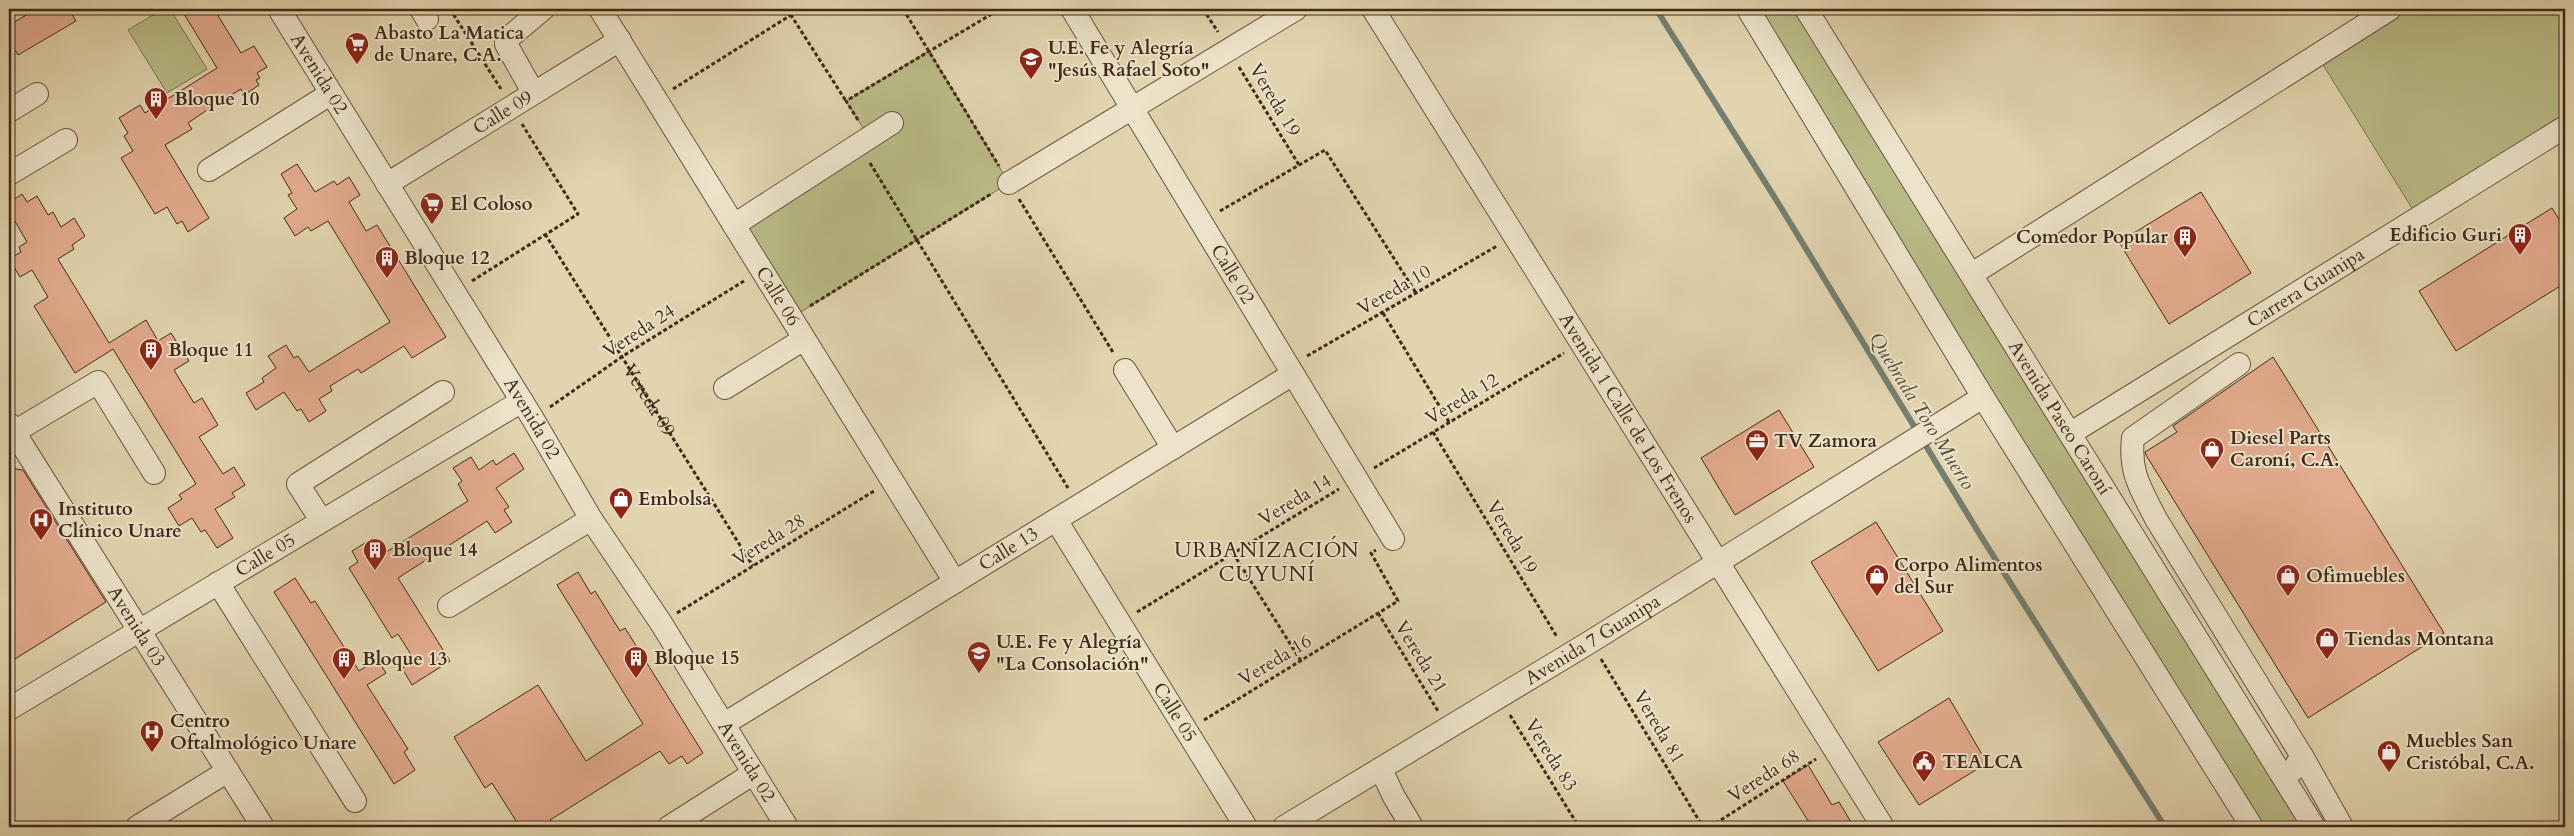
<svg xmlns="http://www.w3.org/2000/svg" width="2574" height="836" font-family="Cardo,serif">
<rect width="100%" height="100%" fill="#e1d4ae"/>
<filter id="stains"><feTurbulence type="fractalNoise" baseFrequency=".004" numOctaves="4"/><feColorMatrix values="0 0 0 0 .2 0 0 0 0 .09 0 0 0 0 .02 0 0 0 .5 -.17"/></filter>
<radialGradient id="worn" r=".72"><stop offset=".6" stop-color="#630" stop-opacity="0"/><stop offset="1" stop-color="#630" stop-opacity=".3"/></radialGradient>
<g fill="#b9bb86" stroke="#7e724f">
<path d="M163,9H170L207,69L167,93L128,30Z"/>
<path d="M1748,9H1806L2314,827H2252Z"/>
<path d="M2390,9H2565V127L2418,218L2317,55Z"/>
<path d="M929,51L1009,183L791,318L734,225L870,139L846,101Z"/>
</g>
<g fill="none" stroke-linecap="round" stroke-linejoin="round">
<path stroke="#737f70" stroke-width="6" d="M1656,9L1780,206L1982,538L2165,827"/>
</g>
<g fill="#e3ab8e" stroke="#422918">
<path d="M37,9H69L76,21L18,55L16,51L9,55V25Z"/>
<path d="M181,9H214L241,53L254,46L267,67L257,73L260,78L256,80L259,85L244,95L241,89L207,110L188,123L192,129L165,145L209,218L188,232L182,221L177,224L167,207L155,214L121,158L133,151L124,136L128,133L119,118L140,105L145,113L217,68Z"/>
<path d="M297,164L315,192L334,181L337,185L349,177L360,195L349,202L366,231L377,225L446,337L412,358L404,346L361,373L358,369L330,386L332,391L319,399L326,411L309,422L301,409L297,411L284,392L256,410L246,393L264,382L262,378L276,368L268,356L286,345L294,358L298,356L309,372L390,322L328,221L311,231L308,227L295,236L284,218L297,209L288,195L292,193L281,174Z"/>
<path d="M2201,192L2251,273L2169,324L2119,242Z"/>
<path d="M22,194L27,202L37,196L48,215L53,212L61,227L74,218L85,236L72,245L74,249L58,259L109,343L146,320L158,341L171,333L189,361L174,370L194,403L202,398L218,425L199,437L223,474L234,467L245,485L232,493L235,497L215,509L233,538L217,548L205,530L201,532L192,518L179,526L168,508L182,499L179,495L196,484L113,349L75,373L34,306L48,297L32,270L20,277L9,259L21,252L19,247L27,242L9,211V203Z"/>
<path d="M2552,208L2565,229V283L2456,351L2419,291Z"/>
<path d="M2273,357L2444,633L2308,718L2146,455L2145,452L2177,432L2173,426Z"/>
<path d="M1779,410L1814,467L1735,515L1701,458Z"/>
<path d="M514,453L524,469L496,488L509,507L504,510L512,522L495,533L487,521L398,578L450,661L412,685L402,668L415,661L398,634L392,638L349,568L358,562L352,551L373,538L383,554L468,501L458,484L462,481L453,468L471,457L479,470L493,460L496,465Z"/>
<path d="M9,468L23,470L106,602L15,659L9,648Z"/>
<path d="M1876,522L1943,631L1878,671L1811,562Z"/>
<path d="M578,572L591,594L595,591L620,631L625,628L703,753L687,764L682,756L669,764L660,751L550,820L555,827H520L492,783L485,788L454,737L538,685L586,761L643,724L557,585Z"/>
<path d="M295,578L311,603L315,601L359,671L377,659L386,673L367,685L408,749L404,752L415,770L394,784L274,592Z"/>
<path d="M1949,698L1987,763L1919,805L1878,742Z"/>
<path d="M1808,765L1832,805L1839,802L1854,827H1812L1783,781Z"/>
</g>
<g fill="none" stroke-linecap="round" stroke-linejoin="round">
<g stroke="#6a543e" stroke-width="24">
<g id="minor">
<path id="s2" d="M279,9L533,419L591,519L661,623L787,827"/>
<path d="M421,9L427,19"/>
<path id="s3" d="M600,9L955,582"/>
<path id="s4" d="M1072,9L1393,539"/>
<path id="s5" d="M1373,9L1883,827"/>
<path d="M1748,9L1983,397L2252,827"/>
<path id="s6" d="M1806,9L2314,827"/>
<path d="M533,92L506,44V40L543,9"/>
<path d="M9,111L37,94"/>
<path d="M209,170L330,94"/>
<path d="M9,174L66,140"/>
<path d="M1009,183L1296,9"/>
<path id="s7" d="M387,184L620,40"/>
<path d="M734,225L892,123"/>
<path d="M1972,274L2390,9"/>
<path d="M2239,364L2133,438C2129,473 2141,489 2156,519L2302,756L2293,770L2283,777"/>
<path d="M1125,370L1173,448"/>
<path d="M725,388L804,339"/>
<path id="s8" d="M9,424L263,827"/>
<path id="s9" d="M2071,433L2565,127"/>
<path d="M9,435L98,382L154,473"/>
<path d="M321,520L298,484L443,392"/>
<path id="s10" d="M1056,520L1246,827"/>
<path d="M218,583L355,801"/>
<path d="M449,606L591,519"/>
<path id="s11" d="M9,709L522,401"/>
<path id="s12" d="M724,724L1293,374"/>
<path d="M2302,756L2342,827"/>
<path d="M1381,769L1393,795L1412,827"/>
<path d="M137,827L228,771"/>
<path d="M669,827L754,773"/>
<path id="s13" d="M1284,827L1590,642L1983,397"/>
</g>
</g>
<g stroke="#422918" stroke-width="3" stroke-dasharray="4 2.5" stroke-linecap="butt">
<path d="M450,9L501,89"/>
<path d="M787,9L846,101"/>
<path d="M903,9L999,166"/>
<path d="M1203,9L1218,32"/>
<path d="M1239,67L1299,165"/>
<path d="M673,89L791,15"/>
<path d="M858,120L846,101L1000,9"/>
<path d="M870,163L1068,488"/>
<path d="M1019,199L1114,354"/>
<path d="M1220,211L1325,150L1416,293"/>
<path id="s1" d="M545,234L753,566"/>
<path d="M472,281L578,214L522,124"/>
<path d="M810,306L991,194"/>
<path d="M1383,313L1449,422"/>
<path d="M1307,356L1497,246"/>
<path d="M550,407L623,356L744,281"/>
<path d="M1433,432L1557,637"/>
<path d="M1374,468L1564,353"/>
<path d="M1233,553L1301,661"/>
<path d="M1137,612L1339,489"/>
<path d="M677,613L874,491"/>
<path d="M1378,613L1438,711"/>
<path d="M1601,659L1703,827"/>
<path d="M1510,715L1579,827"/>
<path d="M1204,720L1398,601L1371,553L1376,550"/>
<path d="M1710,827L1816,759"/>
</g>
<use href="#minor" stroke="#ece3ca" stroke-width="22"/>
</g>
<defs>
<g id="supermarket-pin" transform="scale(1.25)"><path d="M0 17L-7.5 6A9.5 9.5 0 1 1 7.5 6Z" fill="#8f2418" stroke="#ece3ca"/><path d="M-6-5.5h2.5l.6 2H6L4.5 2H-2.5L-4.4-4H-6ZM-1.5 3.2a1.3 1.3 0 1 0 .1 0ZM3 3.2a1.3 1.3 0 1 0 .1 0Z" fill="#fff"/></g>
<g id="school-pin" transform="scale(1.25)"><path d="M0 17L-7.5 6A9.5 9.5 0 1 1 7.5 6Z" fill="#8f2418" stroke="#ece3ca"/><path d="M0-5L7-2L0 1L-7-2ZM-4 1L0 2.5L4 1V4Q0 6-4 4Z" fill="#fff"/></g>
<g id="building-pin" transform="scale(1.25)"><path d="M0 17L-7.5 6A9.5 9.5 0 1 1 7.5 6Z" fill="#8f2418" stroke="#ece3ca"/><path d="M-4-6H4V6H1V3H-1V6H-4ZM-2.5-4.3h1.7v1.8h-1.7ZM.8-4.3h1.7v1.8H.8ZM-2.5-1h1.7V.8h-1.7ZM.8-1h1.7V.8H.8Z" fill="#fff"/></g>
<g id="office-pin" transform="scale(1.25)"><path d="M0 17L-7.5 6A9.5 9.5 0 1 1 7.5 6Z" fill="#8f2418" stroke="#ece3ca"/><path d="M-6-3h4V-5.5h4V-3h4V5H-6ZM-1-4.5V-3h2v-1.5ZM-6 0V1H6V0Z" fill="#fff"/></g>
<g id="shop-pin" transform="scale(1.25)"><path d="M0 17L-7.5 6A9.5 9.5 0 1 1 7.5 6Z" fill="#8f2418" stroke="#ece3ca"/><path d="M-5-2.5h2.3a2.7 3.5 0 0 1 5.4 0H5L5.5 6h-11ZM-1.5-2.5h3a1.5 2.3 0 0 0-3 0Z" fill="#fff"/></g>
<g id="hospital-pin" transform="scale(1.25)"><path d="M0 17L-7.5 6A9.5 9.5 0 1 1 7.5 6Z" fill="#8f2418" stroke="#ece3ca"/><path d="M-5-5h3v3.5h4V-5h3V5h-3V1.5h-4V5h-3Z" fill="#fff"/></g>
<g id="civic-pin" transform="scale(1.25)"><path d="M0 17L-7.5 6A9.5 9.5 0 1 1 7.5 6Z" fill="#8f2418" stroke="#ece3ca"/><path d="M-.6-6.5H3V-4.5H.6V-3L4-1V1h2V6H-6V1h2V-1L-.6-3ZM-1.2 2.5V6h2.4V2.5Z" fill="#fff"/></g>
</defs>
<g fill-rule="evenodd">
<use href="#supermarket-pin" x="357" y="44"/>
<use href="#school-pin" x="1031" y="59"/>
<use href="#building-pin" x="156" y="99"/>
<use href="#supermarket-pin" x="432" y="204"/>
<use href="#building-pin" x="2520" y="235"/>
<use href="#building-pin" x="2185" y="237"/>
<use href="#building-pin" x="387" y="258"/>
<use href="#building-pin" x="151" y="350"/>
<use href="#office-pin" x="1757" y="441"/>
<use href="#shop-pin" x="2212" y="449"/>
<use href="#shop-pin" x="621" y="499"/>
<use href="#hospital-pin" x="41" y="520"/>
<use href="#building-pin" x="375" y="550"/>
<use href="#shop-pin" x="1877" y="576"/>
<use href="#shop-pin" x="2288" y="576"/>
<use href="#shop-pin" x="2327" y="639"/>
<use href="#school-pin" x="979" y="653"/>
<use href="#building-pin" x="636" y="658"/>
<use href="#building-pin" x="344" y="659"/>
<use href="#hospital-pin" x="152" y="732"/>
<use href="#shop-pin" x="2389" y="752"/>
<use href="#civic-pin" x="1924" y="762"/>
</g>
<g text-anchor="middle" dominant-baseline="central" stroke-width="4" stroke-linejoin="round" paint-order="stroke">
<g font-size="19" font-weight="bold" fill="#422918" stroke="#ece3ca" text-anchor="start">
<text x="374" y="33">Abasto La Matica<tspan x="374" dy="22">de Unare, C.A.</tspan></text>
<text x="1048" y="48">U.E. Fe y Alegría<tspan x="1048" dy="22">"Jesús Rafael Soto"</tspan></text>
<text x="174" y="99">Bloque 10</text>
<text x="450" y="204">El Coloso</text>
<text x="2502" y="235" text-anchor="end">Edificio Guri</text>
<text x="2168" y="237" text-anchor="end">Comedor Popular</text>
<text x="404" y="258">Bloque 12</text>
<text x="168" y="350">Bloque 11</text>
<text x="2230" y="438">Diesel Parts<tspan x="2230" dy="22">Caroní, C.A.</tspan></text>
<text x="1774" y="441">TV Zamora</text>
<text x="638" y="499">Embolsa</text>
<text x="58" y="509">Instituto<tspan x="58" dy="22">Clínico Unare</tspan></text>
<text x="392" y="550">Bloque 14</text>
<text x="1894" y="565">Corpo Alimentos<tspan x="1894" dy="22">del Sur</tspan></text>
<text x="2306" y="576">Ofimuebles</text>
<text x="2344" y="639">Tiendas Montana</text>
<text x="996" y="642">U.E. Fe y Alegría<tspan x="996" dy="22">"La Consolación"</tspan></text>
<text x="654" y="658">Bloque 15</text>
<text x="362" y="659">Bloque 13</text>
<text x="170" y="721">Centro<tspan x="170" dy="22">Oftalmológico Unare</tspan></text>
<text x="2406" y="741">Muebles San<tspan x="2406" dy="22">Cristóbal, C.A.</tspan></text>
<text x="1942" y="762">TEALCA</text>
</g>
<g font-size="19" fill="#422918" stroke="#ece3ca">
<text stroke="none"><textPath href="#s2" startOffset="76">Avenida 02</textPath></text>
<text transform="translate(1275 100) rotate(59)">Vereda 19</text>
<text stroke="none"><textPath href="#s7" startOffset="136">Calle 09</textPath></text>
<text stroke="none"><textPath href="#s4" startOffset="310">Calle 02</textPath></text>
<text stroke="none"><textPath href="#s9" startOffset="276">Carrera Guanipa</textPath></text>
<text transform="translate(1394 290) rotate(-30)">Vereda 10</text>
<text stroke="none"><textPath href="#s3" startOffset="338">Calle 06</textPath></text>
<text transform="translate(639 331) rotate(-33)">Vereda 24</text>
<text transform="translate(1462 399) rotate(-31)">Vereda 12</text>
<text stroke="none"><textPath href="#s1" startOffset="196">Vereda 09</textPath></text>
<text stroke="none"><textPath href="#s6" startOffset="481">Avenida Paseo Caroní</textPath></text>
<text stroke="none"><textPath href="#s5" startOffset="482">Avenida 1 Calle de Los Frenos</textPath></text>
<text stroke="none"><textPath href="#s2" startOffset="481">Avenida 02</textPath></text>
<text transform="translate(1295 500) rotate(-31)">Vereda 14</text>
<text transform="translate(1512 537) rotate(59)">Vereda 19</text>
<text transform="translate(769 540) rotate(-32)">Vereda 28</text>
<text stroke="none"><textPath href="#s12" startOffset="334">Calle 13</textPath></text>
<text stroke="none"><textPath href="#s11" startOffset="299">Calle 05</textPath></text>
<text stroke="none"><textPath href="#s8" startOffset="239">Avenida 03</textPath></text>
<text stroke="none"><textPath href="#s13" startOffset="361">Avenida 7 Guanipa</textPath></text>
<text transform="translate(1421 657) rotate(58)">Vereda 21</text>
<text transform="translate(1275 660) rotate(-31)">Vereda 16</text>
<text stroke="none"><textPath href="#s10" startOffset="226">Calle 05</textPath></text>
<text transform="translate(1659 727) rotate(59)">Vereda 81</text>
<text transform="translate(1551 755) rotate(58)">Vereda 83</text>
<text stroke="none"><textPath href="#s2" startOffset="886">Avenida 02</textPath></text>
<text transform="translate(1764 776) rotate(-33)">Vereda 68</text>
</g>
<g font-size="20" font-style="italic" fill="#564d3c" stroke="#ece3ca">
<text transform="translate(1922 411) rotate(58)">Quebrada Toro Muerto</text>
</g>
<g font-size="21" letter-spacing="1" fill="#422918" stroke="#ece3ca">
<text x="1267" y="550">URBANIZACIÓN<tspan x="1267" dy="24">CUYUNÍ</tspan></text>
</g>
</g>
<rect width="2574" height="836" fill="none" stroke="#e1d4ae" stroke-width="30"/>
<rect x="10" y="10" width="2554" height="816" fill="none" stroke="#422918" stroke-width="2.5"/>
<rect x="15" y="15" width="2544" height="806" fill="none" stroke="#422918"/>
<rect width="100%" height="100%" filter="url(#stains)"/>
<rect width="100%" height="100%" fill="url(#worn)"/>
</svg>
